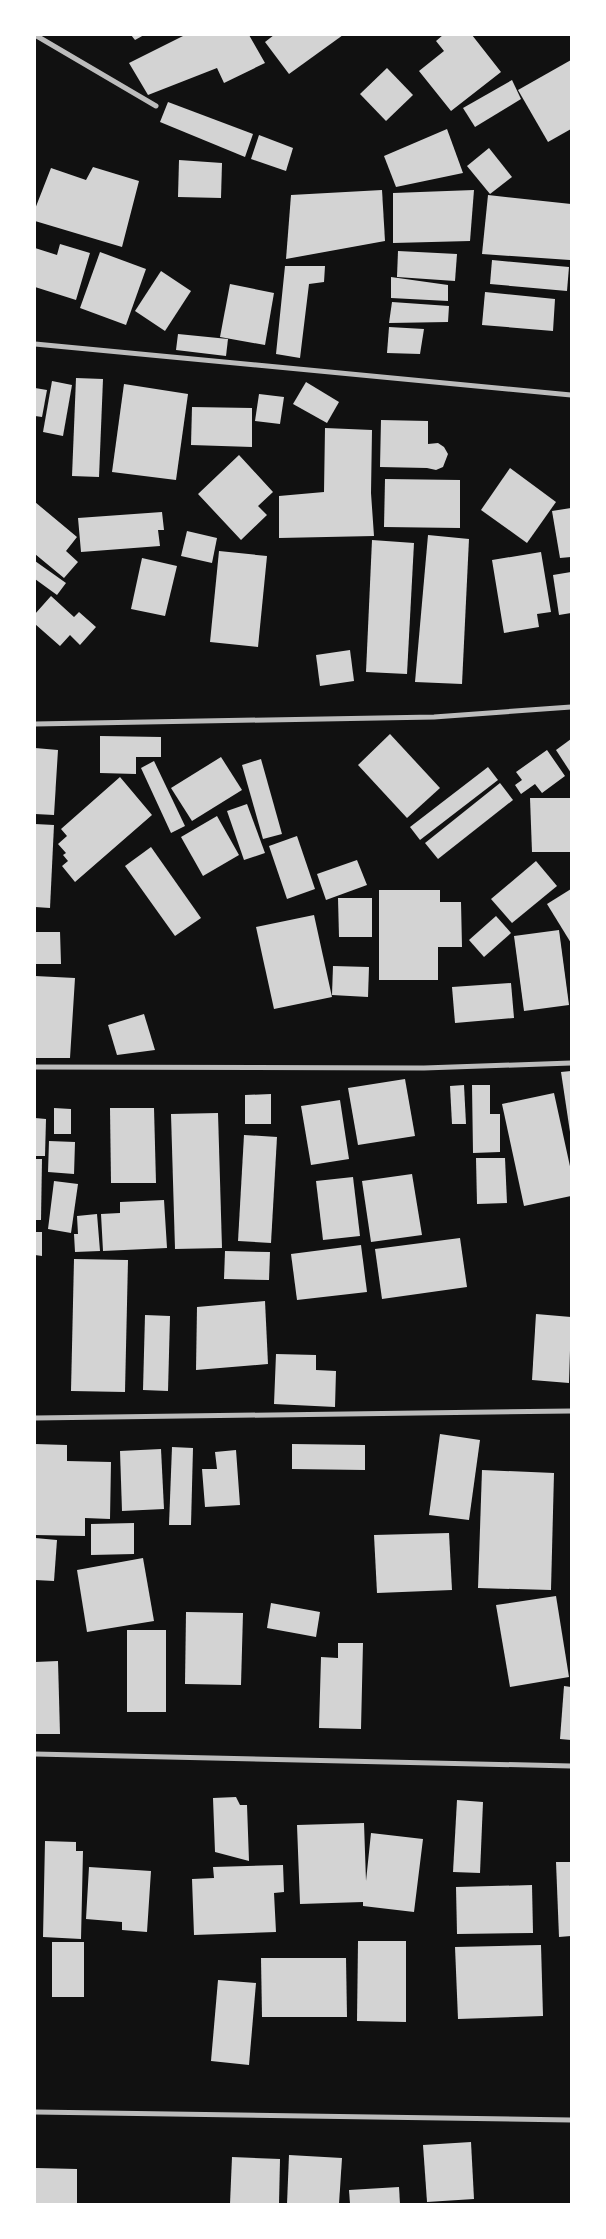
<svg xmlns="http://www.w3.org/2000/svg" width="606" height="2239" font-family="'Varela Round',sans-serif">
<rect width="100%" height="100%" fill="#111"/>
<g fill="#d3d3d3">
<path d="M131,35H144L135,40Z"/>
<path d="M185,35H249L265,63L224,83L217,68L148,95L129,63Z"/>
<path d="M274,35H343L289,74L265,42Z"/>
<path d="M443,35H472L501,72L451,111L419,71L444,51L436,41Z"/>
<path d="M571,60V129L548,142L518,90Z"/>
<path d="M387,68L413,95L386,121L360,94Z"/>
<path d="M512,80L521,99L475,127L463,108Z"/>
<path d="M168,102L253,134L245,157L160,122Z"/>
<path d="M447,129L463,173L396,187L384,156Z"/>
<path d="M259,135L293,148L286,171L251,159Z"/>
<path d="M489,148L512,177L490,194L467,166Z"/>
<path d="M179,160L222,163L221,198L178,197Z"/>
<path d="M93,167L139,181L122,247L35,221V209L51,168L86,180Z"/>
<path d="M382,190L385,241L286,259L291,195Z"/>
<path d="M474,190L470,241L393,243V193Z"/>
<path d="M488,195L571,204L570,260L482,254Z"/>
<path d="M60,244L90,253L76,300L35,287V248L57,255Z"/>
<path d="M398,251L457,254L455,281L397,277Z"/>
<path d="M100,252L146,269L126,325L80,308Z"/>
<path d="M492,260L569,267L567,291L490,284Z"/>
<path d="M285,266H325L324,282L309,284L300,358L276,354Z"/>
<path d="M161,271L191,291L165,331L135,311Z"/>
<path d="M391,277L448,285V301L391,298Z"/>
<path d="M230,284L274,293L265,345L220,337Z"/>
<path d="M485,292L555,299L553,331L482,325Z"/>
<path d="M392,302L449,306L448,322L389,323Z"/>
<path d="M389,327L424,329L420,354L387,353Z"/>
<path d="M178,334L228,339L226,356L176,350Z"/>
<path d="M76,378L103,379L99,477L72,476Z"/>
<path d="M52,381L72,385L63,436L43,432Z"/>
<path d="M306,382L339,402L327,423L293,404Z"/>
<path d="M124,384L188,394L176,480L112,472Z"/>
<path d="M35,388L47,390L42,417L35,416Z"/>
<path d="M259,394L284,397L280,424L255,421Z"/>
<path d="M192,407L252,408V447L191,445Z"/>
<path d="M381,420L428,421V444L438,443L444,447L448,454L443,467L436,470L427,468L380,467Z"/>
<path d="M325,428L372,430L371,493L374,536L279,538V496L324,492Z"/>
<path d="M239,455L273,492L258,506L267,515L241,540L198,494Z"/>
<path d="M510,468L556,502L527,543L481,510Z"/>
<path d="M385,479L460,480V528L384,527Z"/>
<path d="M35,502L77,537L66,551L78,562L64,578L35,554Z"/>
<path d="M571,508V557L560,558L552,511Z"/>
<path d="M162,512L164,530H158L160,546L81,552L78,518Z"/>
<path d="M187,531L217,538L212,563L181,556Z"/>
<path d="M428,535L469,539L462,684L415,682Z"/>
<path d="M372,540L414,543L407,674L366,672Z"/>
<path d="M219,551L267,556L258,647L210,642Z"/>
<path d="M541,552L551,612L537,614L539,627L504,633L492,560Z"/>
<path d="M142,558L177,566L165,616L131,609Z"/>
<path d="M35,561L66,583L57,595L35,579Z"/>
<path d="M571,572V613L559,615L553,575Z"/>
<path d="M51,596L74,617L79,612L96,627L80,645L70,635L60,646L35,624V614Z"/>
<path d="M350,650L354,681L320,686L316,655Z"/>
<path d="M390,734L440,788L407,818L358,765Z"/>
<path d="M100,736L161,737V757H136V774L100,773Z"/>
<path d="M571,739V773L556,750Z"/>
<path d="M35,748L58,750L54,815L35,814Z"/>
<path d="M547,750L565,776L542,793L535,784L521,794L515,785L522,780L516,772Z"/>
<path d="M221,757L242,790L192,821L171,788Z"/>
<path d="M261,759L282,834L263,839L242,765Z"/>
<path d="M154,761L185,826L171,833L141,768Z"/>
<path d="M488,767L498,780L420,840L410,827Z"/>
<path d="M120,777L152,815L75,882L62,866L68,861L63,855L66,853L58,844L67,836L61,829Z"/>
<path d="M500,783L513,800L438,859L425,843Z"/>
<path d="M530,798H571V852H532Z"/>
<path d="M247,804L265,853L244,860L227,811Z"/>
<path d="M217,816L239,855L203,876L181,837Z"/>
<path d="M35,824L54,825L50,908L35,907Z"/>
<path d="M297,836L315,889L287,899L269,846Z"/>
<path d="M151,847L201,918L175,936L125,866Z"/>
<path d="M357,860L367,885L326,900L317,874Z"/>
<path d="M536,861L557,886L512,923L491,899Z"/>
<path d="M571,889V943L547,904Z"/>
<path d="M379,890H440V902H461L462,947H438V980H379Z"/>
<path d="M338,898H372V937H339Z"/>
<path d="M314,915L332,997L274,1009L256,927Z"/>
<path d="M496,916L511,933L484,957L469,940Z"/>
<path d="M559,930L569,1005L524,1011L514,936Z"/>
<path d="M35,932H60L61,964H35Z"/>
<path d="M333,966L369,967L368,997L332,995Z"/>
<path d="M35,976L75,978L70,1058H35Z"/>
<path d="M511,983L514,1018L455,1023L452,987Z"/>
<path d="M144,1014L155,1050L117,1055L108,1025Z"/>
<path d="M571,1071V1132H570L561,1072Z"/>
<path d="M405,1079L415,1136L358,1145L348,1088Z"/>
<path d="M464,1085L466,1124H452L450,1086Z"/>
<path d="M472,1085H490V1114H500V1152L473,1153Z"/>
<path d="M554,1093L571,1171V1196L524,1206L502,1104Z"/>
<path d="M271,1094V1124H245V1095Z"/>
<path d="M340,1100L349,1159L311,1165L301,1106Z"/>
<path d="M54,1108L71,1109V1134H54Z"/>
<path d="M110,1108H154L156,1183H111Z"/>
<path d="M218,1113L222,1248L175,1249L171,1114Z"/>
<path d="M35,1118L46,1119L45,1156H35Z"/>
<path d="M244,1135L277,1137L271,1243L238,1241Z"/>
<path d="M49,1141L75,1142L74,1174L48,1172Z"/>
<path d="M476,1158H505L507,1203L477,1204Z"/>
<path d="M35,1159H42L41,1220H35Z"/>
<path d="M412,1174L422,1235L371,1242L362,1181Z"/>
<path d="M353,1177L360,1236L323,1240L316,1181Z"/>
<path d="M54,1181L78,1184L71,1233L48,1229Z"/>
<path d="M164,1200L167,1248L103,1251L101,1214L120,1213V1202Z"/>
<path d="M97,1214L100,1251L75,1252L74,1234H78L77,1216Z"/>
<path d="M35,1232H42V1256L35,1255Z"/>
<path d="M460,1238L467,1287L382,1299L375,1249Z"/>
<path d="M361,1245L367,1292L297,1300L291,1254Z"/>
<path d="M225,1251L270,1252L269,1280L224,1279Z"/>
<path d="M74,1259L128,1260L125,1392L71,1391Z"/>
<path d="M265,1301L268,1364L196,1370L197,1307Z"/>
<path d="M536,1314L571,1317L569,1383L532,1380Z"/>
<path d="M145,1315L170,1316L168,1391L143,1390Z"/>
<path d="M276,1354L316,1355V1370L336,1371L335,1407L274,1404Z"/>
<path d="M440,1434L480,1440L469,1520L429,1515Z"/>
<path d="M35,1444L67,1445V1461L111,1462L110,1519L85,1518V1536L35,1535Z"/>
<path d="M292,1444L365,1445V1470L292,1469Z"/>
<path d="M172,1447L193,1448L191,1525H169Z"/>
<path d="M161,1449L164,1509L122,1511L120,1451Z"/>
<path d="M236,1450L240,1505L205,1507L202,1469H217L215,1452Z"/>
<path d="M482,1470L554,1473L551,1590L478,1588Z"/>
<path d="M134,1523V1554L91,1555V1524Z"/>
<path d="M449,1533L452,1590L377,1593L374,1535Z"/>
<path d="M35,1538L57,1540L54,1581L35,1580Z"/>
<path d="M143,1558L154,1621L87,1632L77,1570Z"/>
<path d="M556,1596L569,1677L510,1687L496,1605Z"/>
<path d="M271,1603L320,1612L316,1637L267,1628Z"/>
<path d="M186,1612L243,1613L241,1685L185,1684Z"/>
<rect x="127" y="1630" width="39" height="82"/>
<path d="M338,1643H363L361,1729L319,1728L321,1657L338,1658Z"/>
<path d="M58,1661L60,1734H35V1662Z"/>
<path d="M564,1686L571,1687V1740L560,1739Z"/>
<path d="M236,1797L240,1805H247L249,1861L215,1852L213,1798Z"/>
<path d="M457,1800L483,1802L480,1873L453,1872Z"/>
<path d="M364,1823L366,1881L371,1833L423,1839L414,1912L363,1906V1902L300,1904L297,1825Z"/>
<path d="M45,1841L76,1842V1851H83L81,1939L43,1937Z"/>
<path d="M556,1862H571V1936L559,1937Z"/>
<path d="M283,1865L284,1892L274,1893L276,1932L194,1935L192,1879L214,1878L213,1867Z"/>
<path d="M89,1867L151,1871L147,1932L122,1930V1922L86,1919Z"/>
<path d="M532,1885L533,1933L457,1934L456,1887Z"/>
<path d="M358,1941H406V2022L357,2021Z"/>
<rect x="52" y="1942" width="32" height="55"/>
<path d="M541,1945L543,2016L458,2019L455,1947Z"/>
<path d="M261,1958H346L347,2017H262Z"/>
<path d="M218,1980L256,1983L249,2065L211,2061Z"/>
<path d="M471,2142L474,2199L427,2202L423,2145Z"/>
<path d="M289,2155L342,2158L339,2204H287Z"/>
<path d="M232,2157L280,2159L279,2204H230Z"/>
<path d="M36,2168L77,2169V2204H36Z"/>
<path d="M399,2187L400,2204H350L349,2190Z"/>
</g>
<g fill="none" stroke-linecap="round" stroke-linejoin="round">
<g stroke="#bcbcbc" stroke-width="5">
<path d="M35,35L156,106"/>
<path d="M35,344L571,395"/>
<path d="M35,724L434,717L571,707"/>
<path d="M35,1067L424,1068L571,1063"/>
<path d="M35,1418L571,1411"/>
<path d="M35,1754L571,1766"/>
<path d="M35,2112L571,2120"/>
</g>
</g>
<rect width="606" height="2239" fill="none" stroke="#ffffff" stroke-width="72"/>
</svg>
